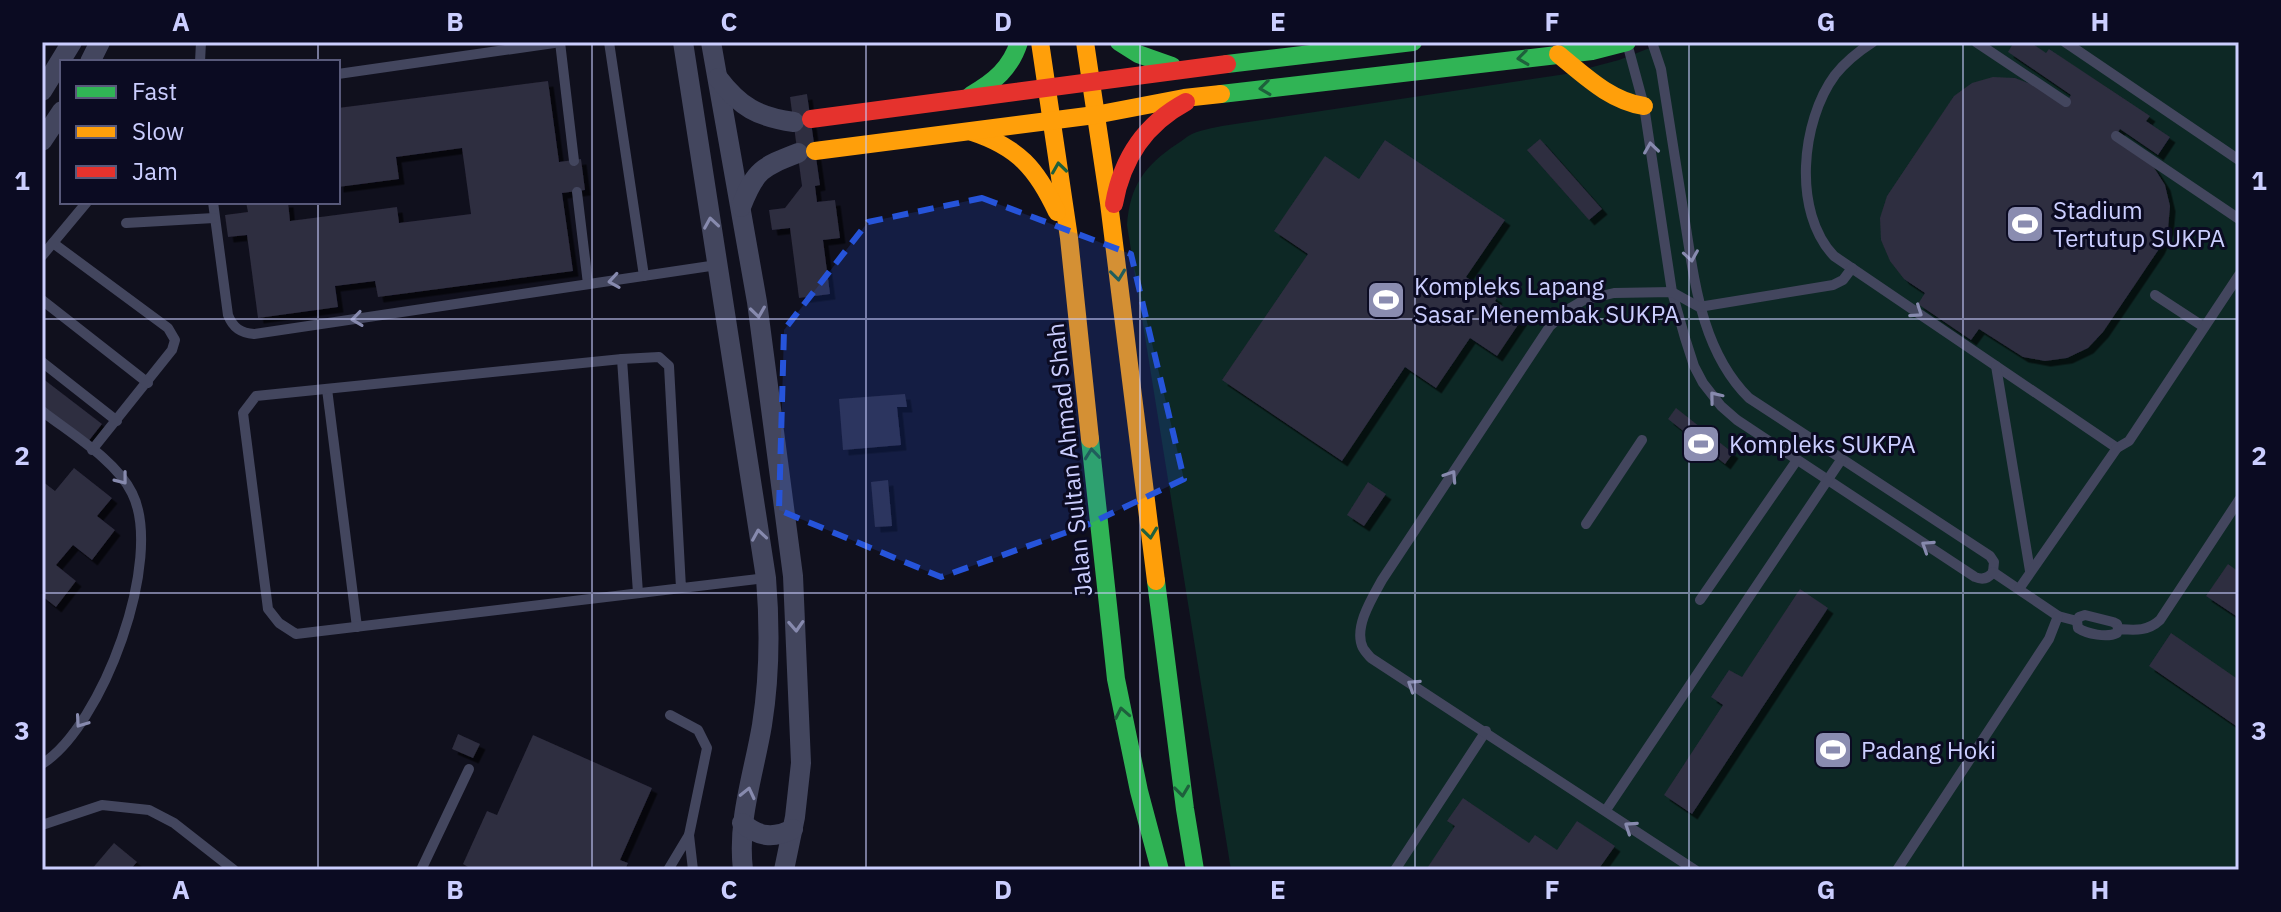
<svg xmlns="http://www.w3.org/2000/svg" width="2281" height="912" font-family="'IBM Plex Sans',sans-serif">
<defs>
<filter id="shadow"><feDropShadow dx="5.5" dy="5.5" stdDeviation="0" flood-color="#0009"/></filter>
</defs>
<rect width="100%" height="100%" fill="#10101d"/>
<path fill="#0d2825" d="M1665,42H2239V870H1231L1127,225C1130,186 1144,166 1177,144C1182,141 1187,136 1192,134C1201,130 1213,128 1222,126L1566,74L1619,60Z"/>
<g fill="#2e2d3f" filter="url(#shadow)">
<path d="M2014,42H2030L2046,53L2049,49L2150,116L2146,121L2170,137L2158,155L2120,129L2115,137L2153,166L2165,185L2170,206L2168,229L2159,249L2103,332L2088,348L2067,358L2045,361L2023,357L1979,329L1971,340L1918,304L1925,293L1904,279L1890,261L1881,240L1880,218L1887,196L1954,96L1972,83L1993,77L2015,78L2036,86L2065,104L2071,95L2008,52Z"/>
<path d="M548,81L559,162L581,159L585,190L562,193L573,271L378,297L375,281L335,286L338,307L258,318L247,235L228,237L225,215L248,212L246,202H288L290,221L397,207L399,223L471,214L462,148L396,157L399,179L338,187V108Z"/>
<path d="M807,94L820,185L815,186L817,202L835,200L840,238L823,240L830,294L799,298L790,228L772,230L769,210L785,208L802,186L790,97Z"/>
<path d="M1540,139L1602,209L1589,220L1527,150Z"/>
<path d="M1385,140L1505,220L1466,277L1497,298L1495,301L1522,319L1497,356L1470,338L1436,388L1405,367L1342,461L1222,380L1308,254L1274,231L1325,156L1359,179Z"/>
<path d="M42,378L102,424L87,443L42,408Z"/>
<path d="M905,394L907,407H897L901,445L843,450L839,399Z"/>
<path d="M1676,408L1733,453L1725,464L1668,419Z"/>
<path d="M74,468L112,498L97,516L115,530L92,560L73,545L56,565L76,581L56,607L42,596V481L55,491Z"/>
<path d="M888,480L892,526L875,527L871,482Z"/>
<path d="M1368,482L1386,494L1364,526L1347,515Z"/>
<path d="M2228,564L2239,572V618L2206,596Z"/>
<path d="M1800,589L1828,608L1692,814L1664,795L1723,705L1711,697L1729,670L1742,677Z"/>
<path d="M2171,633L2239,680V728L2149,666Z"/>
<path d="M458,734L480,744L473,758L452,749Z"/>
<path d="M533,735L652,788L620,860L628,863L625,870H473L463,864L487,811L497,815Z"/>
<path d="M1463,798L1529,843L1535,835L1557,850L1577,821L1615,846L1598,870H1426L1455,826L1447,821Z"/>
<path d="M114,843L137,862L130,870H91Z"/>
</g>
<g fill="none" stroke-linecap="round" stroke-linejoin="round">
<g stroke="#43465e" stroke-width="10">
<path d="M560,42L574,161"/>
<path d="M609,42L644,276"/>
<path d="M1652,42L1661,69C1668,116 1676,162 1683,209C1694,275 1699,348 1749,398L1990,556L1994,562L1993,572"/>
<path d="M1873,42C1859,51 1846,61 1835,75C1801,121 1792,212 1834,256L2117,448"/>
<path d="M1976,42L2066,102"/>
<path d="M2065,42L2239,160"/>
<path d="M1627,43L1644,106L1672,292L1685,338L1694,366L1703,383L1721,406L1737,420L1975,577C1982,580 1988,579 1993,572"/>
<path d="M200,62L201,42"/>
<path d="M338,74L561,42"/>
<path d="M2116,136L2239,219"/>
<path d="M577,192L588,284"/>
<path d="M213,202L228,315C233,328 241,333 254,334L717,265"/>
<path d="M126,223L214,218"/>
<path d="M53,243L168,328L175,340L172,350L92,450"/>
<path d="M42,256L87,202"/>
<path d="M2155,295L2204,327"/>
<path d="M42,300L148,383"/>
<path d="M622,359L638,593"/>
<path d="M42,362L117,421"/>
<path d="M1996,366L2030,571"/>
<path d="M327,389L357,627"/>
<path d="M42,411C70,433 116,460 132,493C165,558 102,727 42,764"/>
<path d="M1586,524L1642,440"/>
<path d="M1993,572L2058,616L2077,621L2079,617L2085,615L2113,622L2117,624L2118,629"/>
<path d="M681,588L669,366L659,357L622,359L256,396L243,413L268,609L279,623L296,634L766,578"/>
<path d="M2019,589L2117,448L2129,441L2239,275"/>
<path d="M1700,600L1797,460"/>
<path d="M2077,621L2078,628C2087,634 2107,638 2117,633L2118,629C2134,630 2147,632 2160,620L2239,500"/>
<path d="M670,715L698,730L707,748L689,835"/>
<path d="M1606,810L1841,460"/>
<path d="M42,825L102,805L149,810L174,823L234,870"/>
<path d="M421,870L469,769"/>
<path d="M668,870L689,835L693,870"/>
<path d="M1395,870L1486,731"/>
<path d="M1695,870L1371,658C1370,657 1363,649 1363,648C1353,628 1372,598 1382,580L1550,326L1567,310L1584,300L1614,293L1672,292L1699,307L1833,285L1843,280L1852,268"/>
<path d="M1897,870L2049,639L2058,616"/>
</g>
<g stroke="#43465e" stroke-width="20">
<path d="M683,42L766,578C770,627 770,675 762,725C754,773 737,820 743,870"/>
<path d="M711,42L757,302L793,576L801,763L795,817L784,870"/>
<path d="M90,62L100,42"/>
<path d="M718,78C740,107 758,117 794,122"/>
<path d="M42,91L72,42"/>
<path d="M42,141L62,111"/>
<path d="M741,207C755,170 762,167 798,153"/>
<path d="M742,823C759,837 773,839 793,829"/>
</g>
<g stroke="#30b455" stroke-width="18">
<path d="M1119,42L1138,54L1172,66"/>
<path d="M1227,64L1413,42"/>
<path d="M1221,94L1592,51L1627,42"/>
<path d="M971,95C994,82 1011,68 1019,42"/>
<path d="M1090,439L1116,679L1139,791L1160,870"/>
<path d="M1156,581L1185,809L1195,870"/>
</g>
<g stroke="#ff9f0a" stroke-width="18">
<path d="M1040,42L1069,238L1090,439"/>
<path d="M1085,42L1109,203L1156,581"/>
<path d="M1558,54C1584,75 1610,101 1644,106"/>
<path d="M972,132C1018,147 1037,169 1057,212"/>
<path d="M815,151L1095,115L1184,98L1221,94"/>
</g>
<g stroke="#e5322d" stroke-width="18">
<path d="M811,119L1227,64"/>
<path d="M1114,204C1122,158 1145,124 1186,102"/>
</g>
</g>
<defs><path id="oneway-chevron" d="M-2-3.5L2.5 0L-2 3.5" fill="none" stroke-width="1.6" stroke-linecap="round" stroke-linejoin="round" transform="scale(2)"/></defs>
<g stroke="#1e603c">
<use href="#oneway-chevron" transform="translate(1523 58) rotate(173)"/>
<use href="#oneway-chevron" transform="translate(1265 88) rotate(173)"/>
<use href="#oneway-chevron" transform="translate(1059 168) rotate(-98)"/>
<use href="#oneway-chevron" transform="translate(1118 275) rotate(83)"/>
<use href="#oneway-chevron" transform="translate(1092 454) rotate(-96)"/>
<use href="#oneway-chevron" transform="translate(1150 533) rotate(83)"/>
<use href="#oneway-chevron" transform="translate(1122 713) rotate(-101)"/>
<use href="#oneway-chevron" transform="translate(1182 791) rotate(83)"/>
</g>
<g stroke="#878aae">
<use href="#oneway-chevron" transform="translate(1651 148) rotate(-98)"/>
<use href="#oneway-chevron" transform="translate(711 223) rotate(-99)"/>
<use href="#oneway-chevron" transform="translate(1691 256) rotate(81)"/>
<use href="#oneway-chevron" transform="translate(614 281) rotate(171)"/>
<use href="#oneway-chevron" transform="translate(758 312) rotate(82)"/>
<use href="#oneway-chevron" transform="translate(1917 312) rotate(34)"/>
<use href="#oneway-chevron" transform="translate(357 319) rotate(172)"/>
<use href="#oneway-chevron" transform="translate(1715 397) rotate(-129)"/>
<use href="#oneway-chevron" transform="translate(1451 476) rotate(-57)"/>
<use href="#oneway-chevron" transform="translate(122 479) rotate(52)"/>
<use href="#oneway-chevron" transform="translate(759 535) rotate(-99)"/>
<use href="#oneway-chevron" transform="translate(1927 546) rotate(-147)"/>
<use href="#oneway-chevron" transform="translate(796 626) rotate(87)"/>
<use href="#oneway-chevron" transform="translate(1413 685) rotate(-147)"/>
<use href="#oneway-chevron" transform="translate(81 722) rotate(125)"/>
<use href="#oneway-chevron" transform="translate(748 793) rotate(-77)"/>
<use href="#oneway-chevron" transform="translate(1630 827) rotate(-146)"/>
</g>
<path fill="#2654da" fill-opacity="0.2" stroke="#2654da" stroke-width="6" stroke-dasharray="16 10" stroke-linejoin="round" d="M982,198L1131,254L1184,479L1087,525L941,577L779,510L784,330L868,222Z"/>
<path fill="none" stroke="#cbceff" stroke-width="2" stroke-opacity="0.55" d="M318,42V62M592,42V870M866,42V870M1140,42V870M1415,42V870M1689,42V870M1963,42V870M318,202V870M42,319H2239M42,593H2239"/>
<defs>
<g id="stadium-square" transform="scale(2)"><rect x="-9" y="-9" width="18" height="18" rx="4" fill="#8a8cb0" stroke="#0b0b22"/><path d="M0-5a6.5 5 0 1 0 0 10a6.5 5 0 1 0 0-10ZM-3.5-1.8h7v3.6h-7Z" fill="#fff"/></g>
</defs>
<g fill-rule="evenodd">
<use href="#stadium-square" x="2025" y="224"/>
<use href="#stadium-square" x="1386" y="300"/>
<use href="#stadium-square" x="1701" y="444"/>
<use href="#stadium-square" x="1833" y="750"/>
</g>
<g text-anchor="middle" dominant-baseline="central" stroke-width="6" stroke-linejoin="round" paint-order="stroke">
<g font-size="24" fill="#cbceff" stroke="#0b0b22" text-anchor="start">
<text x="2053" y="210">Stadium<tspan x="2053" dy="28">Tertutup SUKPA</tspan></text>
<text x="1414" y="286">Kompleks Lapang<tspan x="1414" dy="28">Sasar Menembak SUKPA</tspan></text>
<text x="1729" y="444">Kompleks SUKPA</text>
<text x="1861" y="750">Padang Hoki</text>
</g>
<g font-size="24" fill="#cbceff" stroke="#0b0b22">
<text transform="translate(1069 460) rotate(-96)">Jalan Sultan Ahmad Shah</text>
</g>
</g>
<rect width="2281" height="912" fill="none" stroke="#0b0b22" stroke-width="88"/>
<rect x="60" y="60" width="280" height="144" fill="#0b0b22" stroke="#58597a" stroke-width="2"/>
<rect x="76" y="86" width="40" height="12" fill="#30b455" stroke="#58597a" stroke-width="2"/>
<text x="132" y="100" font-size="24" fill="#cbceff">Fast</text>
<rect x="76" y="126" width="40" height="12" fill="#ff9f0a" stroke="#58597a" stroke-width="2"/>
<text x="132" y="140" font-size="24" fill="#cbceff">Slow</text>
<rect x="76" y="166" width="40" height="12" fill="#e5322d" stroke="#58597a" stroke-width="2"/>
<text x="132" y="180" font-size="24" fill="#cbceff">Jam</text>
<rect x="44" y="44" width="2193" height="824" fill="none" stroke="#cbceff" stroke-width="3"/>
<g font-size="26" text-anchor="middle" font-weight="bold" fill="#cbceff">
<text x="181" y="31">A</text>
<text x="455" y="31">B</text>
<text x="729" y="31">C</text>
<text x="1003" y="31">D</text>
<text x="1278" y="31">E</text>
<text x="1552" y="31">F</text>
<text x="1826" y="31">G</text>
<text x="2100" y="31">H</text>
<text x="22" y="190">1</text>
<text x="2259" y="190">1</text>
<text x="22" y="465">2</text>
<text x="2259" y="465">2</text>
<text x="22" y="740">3</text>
<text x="2259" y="740">3</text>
<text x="181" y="899">A</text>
<text x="455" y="899">B</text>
<text x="729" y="899">C</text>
<text x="1003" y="899">D</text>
<text x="1278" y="899">E</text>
<text x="1552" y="899">F</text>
<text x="1826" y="899">G</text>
<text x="2100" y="899">H</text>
</g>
</svg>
